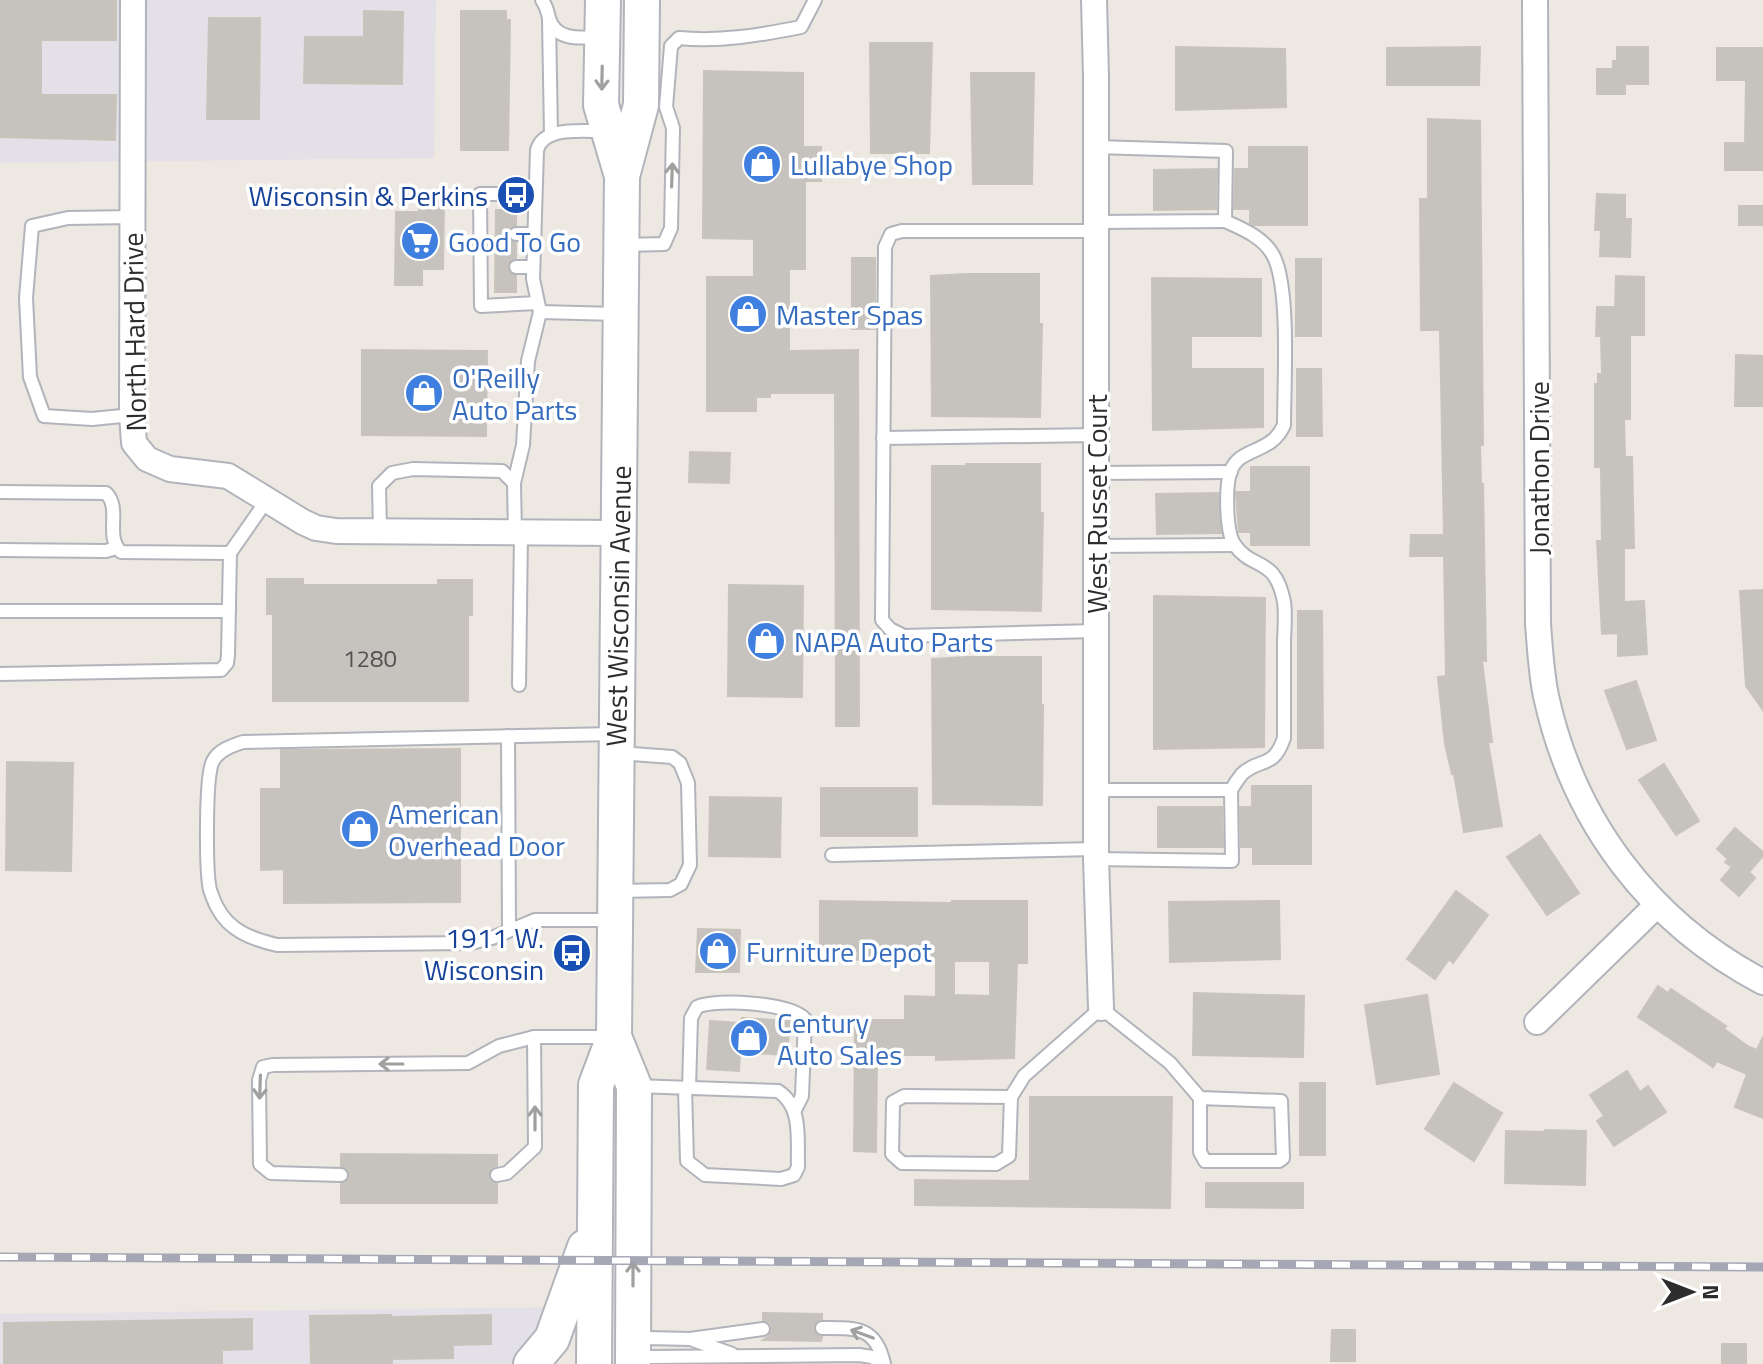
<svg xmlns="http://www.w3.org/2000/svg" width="1763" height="1364" font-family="'Titillium Web',sans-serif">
<rect width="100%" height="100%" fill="#ede8e2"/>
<g fill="#e3e1e7">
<path d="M0,0H436L434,158L0,163Z"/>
<path d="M558,1307L518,1364H0V1314Z"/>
</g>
<g fill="#c6c2bd" stroke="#c9c4bb" stroke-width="2" fill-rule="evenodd">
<path d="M0,0H116V40H41V95H116L115,140L0,137Z"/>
<path d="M364,11L403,12L402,84L304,83L305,37H364Z"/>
<path d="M461,11H506V20H510L508,150H461Z"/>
<path d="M209,18H260L259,119H207Z"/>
<path d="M870,43H932L929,153H871Z"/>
<path d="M1176,47L1285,49L1286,107L1176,110Z"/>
<path d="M1480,47L1479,85H1387V48Z"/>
<path d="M1617,47H1648V84H1625V94H1597V69H1613V61H1617Z"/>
<path d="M1717,48H1763V170H1725V143H1745L1746,80H1717Z"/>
<path d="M704,71L803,73V147H821V181H805V269H789V351L858,350L859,726H836L835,393H770V397H756V411H707V277H754V239L703,238Z"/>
<path d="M971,73H1034L1032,184H973Z"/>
<path d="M1428,119L1480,121L1483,445H1480L1481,484H1483L1486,661H1482L1492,742H1488L1502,826L1464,832L1454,773L1452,774L1445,744L1438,677L1446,676L1444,556H1410L1411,535H1444L1440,330H1421L1420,199H1428Z"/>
<path d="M1249,147H1307V225H1254L1250,223V209H1234L1235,169H1249Z"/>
<path d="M1217,169L1216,209L1154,210V170Z"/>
<path d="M1597,194L1625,195V219H1631L1630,257L1600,256L1601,230H1595Z"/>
<path d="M419,202H444L443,269H422V285H395L396,212H419Z"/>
<rect x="1739" y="206" width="24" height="19"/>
<path d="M496,210H516V225L511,227L507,233L509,239L516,243V258L511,260L507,266L509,272L516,276V292H495Z"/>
<rect x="852" y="258" width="23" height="71"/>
<rect x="1296" y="259" width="25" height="77"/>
<path d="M965,274H1039V324H1042L1040,417L932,416L931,276Z"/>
<path d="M1616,276L1644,277V335H1630V419H1624L1625,457H1632L1634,548H1624V602L1644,601L1647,654L1618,656V633L1602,634L1597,541H1602L1601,467H1595V384H1598V374H1602L1601,336H1596L1597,307H1615Z"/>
<path d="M1152,278L1261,279V336H1191V369H1263V427L1153,430Z"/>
<path d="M362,350L487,351L486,436L362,435Z"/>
<path d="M1736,355L1763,356V406H1735Z"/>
<path d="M1297,369H1321L1322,436H1297Z"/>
<path d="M690,452L730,453L729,483L689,482Z"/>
<path d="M966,464H1040V513H1043L1041,611L932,609V466H966Z"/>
<path d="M1251,467H1309V545H1251V532H1239L1236,492H1251Z"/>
<path d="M1218,493L1221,533L1157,534L1156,494Z"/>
<path d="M267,579H303V585H438V580H472V615H468V701H273V614H267Z"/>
<path d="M729,585L803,586L802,697L728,696Z"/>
<path d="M1763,590V710L1746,686L1740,591Z"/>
<path d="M1154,596L1265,598L1264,747L1154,749Z"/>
<path d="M1298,611H1322L1323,748H1298Z"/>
<path d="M967,657H1041V705H1043L1042,805L933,804L932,659Z"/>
<path d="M1636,681L1656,740L1627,749L1605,691Z"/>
<path d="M460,749V902L284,903V869L261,870V789H281V750Z"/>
<path d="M7,762L73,763L71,871L6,870Z"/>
<path d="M1664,764L1699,821L1676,835L1639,780Z"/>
<path d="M1252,786H1311V864H1253V847H1241L1240,807H1252Z"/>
<rect x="821" y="788" width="96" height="48"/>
<path d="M710,797L781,798L780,857L709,856Z"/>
<path d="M1158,807H1222L1223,847H1158Z"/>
<path d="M1735,828L1763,852V856L1749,872L1755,878L1739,896L1721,880L1732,867L1725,862L1728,859L1717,849Z"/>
<path d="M1540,835L1579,893L1547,915L1507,857Z"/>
<path d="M1456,891L1488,915L1453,963L1449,959L1435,979L1407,959Z"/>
<path d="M820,901L952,903V901H1027V963H1017L1014,1058L936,1060V1055H877L876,1152L854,1151L855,1020H905V996L936,997V961L820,959ZM954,961H990V996L954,995Z"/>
<path d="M1279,901L1280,959L1170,962L1169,902Z"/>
<path d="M698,929L740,930L739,972H696Z"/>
<path d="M1658,986L1668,993L1671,989L1726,1026L1724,1029L1749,1047L1757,1050L1763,1037V1118L1735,1107L1747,1074L1717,1061L1713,1067L1638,1017Z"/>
<path d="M1194,993L1304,996L1303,1057L1193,1055Z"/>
<path d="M1427,995L1439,1074L1377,1084L1365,1005Z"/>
<path d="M742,1018L790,1021L787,1055L740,1052L739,1071L707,1069L710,1021L741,1023Z"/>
<path d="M1627,1071L1640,1092L1648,1086L1666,1112L1614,1146L1597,1121L1604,1116L1590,1095Z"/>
<rect x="1300" y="1083" width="25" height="72"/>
<path d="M1454,1083L1502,1113L1474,1161L1425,1129Z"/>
<path d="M1030,1097H1172L1170,1208L915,1205V1180L1030,1181Z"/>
<path d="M1545,1130L1586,1131L1585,1185L1505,1183L1506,1131L1545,1132Z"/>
<path d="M341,1154L497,1155V1166L491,1169L488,1176L491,1181L497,1184V1203H341V1184L348,1180L350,1174L346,1168L341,1166Z"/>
<path d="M1206,1183H1303V1208L1206,1207Z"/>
<path d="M763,1313L822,1314V1319L817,1321L813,1327L815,1333L822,1337L821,1341L763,1340L769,1336L772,1329L770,1323L763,1320Z"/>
<path d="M391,1315V1317L491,1315V1344L453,1345V1358L392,1359V1364H311L310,1316Z"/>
<path d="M252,1319V1349L222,1350V1364H4V1323Z"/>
<path d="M1332,1330H1355V1361H1331Z"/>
<rect x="1722" y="1344" width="24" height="20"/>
</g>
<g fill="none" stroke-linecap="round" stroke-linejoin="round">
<g stroke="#b2b4bc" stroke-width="16">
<g id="service">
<path d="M542,0C547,7 547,10 549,18C555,41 581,38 599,37"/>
<path d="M549,20L551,135"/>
<path d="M605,131C584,132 544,125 537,150L533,279L540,312L617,314"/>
<path d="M535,194H480L481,306L537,303"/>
<path d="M132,217L68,218L32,226L26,298L30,377L44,416L92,419L132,415"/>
<path d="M1225,221C1243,229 1265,238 1274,257C1290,290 1284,385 1284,425C1270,457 1235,445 1229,477C1226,492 1226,531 1234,544C1252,571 1275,555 1284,602C1286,615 1284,631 1284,645C1284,676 1284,707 1284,738C1273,770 1260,757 1242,774C1238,779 1234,785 1231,790"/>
<path d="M1096,222L1225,221L1226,151L1096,147"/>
<path d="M1096,231H902L891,234L885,247L882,620L890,629L904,636L1096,631"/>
<path d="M516,234H534"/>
<path d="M624,245L664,244L671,228L673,128L666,107L671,46L679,38C720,42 761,35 801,27L815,0"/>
<path d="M516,267H533"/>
<path d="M883,438L1097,435"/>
<path d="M1096,473L1231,472"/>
<path d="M514,483L523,445L528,361L540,312"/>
<path d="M0,492L106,493C122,509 104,536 121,552L230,553"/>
<path d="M380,531L379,486L392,473L413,469L502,471L514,483L515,533"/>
<path d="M1097,546L1235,545"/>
<path d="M0,550L106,551L116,548"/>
<path d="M0,611H229"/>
<path d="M0,674L221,670L227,663L228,655L230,553L267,500"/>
<path d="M519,685L521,533"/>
<path d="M613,734L243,742C231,746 219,750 213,761C205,775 206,873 210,890C212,895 214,902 217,907C229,931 252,939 277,945L471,943L492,938L535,920H613"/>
<path d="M508,736L509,929"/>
<path d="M1096,790H1231L1232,861L1096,859"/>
<path d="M832,855L1096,849"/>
<path d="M616,891L670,890L681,884L690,865L688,783L680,763L672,757L619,753"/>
<path d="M534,1037H611"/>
<path d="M635,1086L778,1091C803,1107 797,1140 798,1167L794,1175L781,1179L705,1175L687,1161L685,1088"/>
<path d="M689,1088L691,1018L697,1007C717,998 790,1003 805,1019L802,1096L795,1110"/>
<path d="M1011,1097L904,1096L893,1102L892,1154L902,1163L996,1164L1009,1156L1011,1097L1024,1076L1101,1008L1170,1063L1200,1098L1281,1101L1283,1158L1279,1161H1205L1200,1152V1098"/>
<path d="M341,1175L271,1173L260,1164L259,1080L263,1067L273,1065L468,1063L499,1046L534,1037L535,1147L507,1173L497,1175"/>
<path d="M822,1328C856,1328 876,1326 884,1364"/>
<path d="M693,1340L732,1354"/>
<path d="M638,1347L648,1338L690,1339L763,1329"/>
<path d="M636,1352L650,1357L859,1355L872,1357L884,1364"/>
</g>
</g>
<g stroke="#b2b4bc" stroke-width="28">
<g id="minor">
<path d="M133,0L132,415L134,443L147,459L170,469L228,476L303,522L316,528L336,531L618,533"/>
<path d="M1094,0L1096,77V859L1101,1008"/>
<path d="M1535,0L1538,624C1540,648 1541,672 1546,696C1573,821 1650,923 1763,982"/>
<path d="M1537,1022L1656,906"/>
</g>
</g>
<g stroke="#b2b4bc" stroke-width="38">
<g id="secondary">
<path d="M603,0L601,105L622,176"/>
<path d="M614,1037L634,1086L633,1364"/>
<path d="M531,1364L552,1339L585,1247"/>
<path d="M594,1364L596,1085L614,1037L622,176L641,105L642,0"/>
</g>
</g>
<use href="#service" stroke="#fff" stroke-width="12"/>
<use href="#minor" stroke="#fff" stroke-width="24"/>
<use href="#secondary" stroke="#fff" stroke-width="34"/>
<g stroke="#a5a7b5" stroke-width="9">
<path id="rail" d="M0,1257L1763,1267"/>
</g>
<use href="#rail" stroke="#fff" stroke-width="6" stroke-dasharray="18" stroke-linecap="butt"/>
</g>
<defs><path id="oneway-shaft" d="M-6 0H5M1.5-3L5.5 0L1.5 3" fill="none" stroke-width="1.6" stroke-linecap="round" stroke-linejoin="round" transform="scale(2)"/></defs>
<g stroke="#a0a0a0">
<use href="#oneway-shaft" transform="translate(602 78) rotate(91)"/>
<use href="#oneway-shaft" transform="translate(672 175) rotate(-88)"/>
<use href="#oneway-shaft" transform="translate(391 1064) rotate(180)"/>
<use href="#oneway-shaft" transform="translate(260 1087) rotate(92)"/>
<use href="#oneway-shaft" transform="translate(535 1118) rotate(-90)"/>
<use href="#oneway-shaft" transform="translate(633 1274) rotate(-90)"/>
<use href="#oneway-shaft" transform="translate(862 1334) rotate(-160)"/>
</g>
<defs>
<g id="shop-disc" transform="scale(2)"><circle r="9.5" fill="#3f7fe0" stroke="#fff"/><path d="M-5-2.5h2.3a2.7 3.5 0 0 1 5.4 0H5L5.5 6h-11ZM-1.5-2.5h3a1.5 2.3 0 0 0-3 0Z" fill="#fff"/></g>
<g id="bus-disc" transform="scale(2)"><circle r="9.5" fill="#1a4fb4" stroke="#fff"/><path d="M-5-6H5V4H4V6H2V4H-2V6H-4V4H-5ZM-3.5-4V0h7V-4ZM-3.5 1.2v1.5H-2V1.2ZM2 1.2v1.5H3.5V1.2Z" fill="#fff"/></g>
<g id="supermarket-disc" transform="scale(2)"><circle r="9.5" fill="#3f7fe0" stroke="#fff"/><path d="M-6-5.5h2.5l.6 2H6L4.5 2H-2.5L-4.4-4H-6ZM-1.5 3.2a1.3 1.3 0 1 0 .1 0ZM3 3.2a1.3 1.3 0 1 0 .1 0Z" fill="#fff"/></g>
</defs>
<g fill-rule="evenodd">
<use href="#shop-disc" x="762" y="164"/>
<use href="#bus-disc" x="516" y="195"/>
<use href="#supermarket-disc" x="420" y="241"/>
<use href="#shop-disc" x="748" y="314"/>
<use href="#shop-disc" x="424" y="393"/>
<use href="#shop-disc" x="766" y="641"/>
<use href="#shop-disc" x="360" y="829"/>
<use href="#shop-disc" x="718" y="951"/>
<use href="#bus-disc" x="572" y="953"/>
<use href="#shop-disc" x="749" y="1038"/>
</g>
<g text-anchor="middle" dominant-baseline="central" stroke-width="7" stroke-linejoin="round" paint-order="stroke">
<g font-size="24" fill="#535251">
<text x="370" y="658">1280</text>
</g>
<g font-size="28" fill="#366cbe" stroke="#fff" text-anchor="start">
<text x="790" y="164">Lullabye Shop</text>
<text x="448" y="241">Good To Go</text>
<text x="776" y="314">Master Spas</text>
<text x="452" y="377">O'Reilly<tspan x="452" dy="32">Auto Parts</tspan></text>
<text x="794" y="641">NAPA Auto Parts</text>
<text x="388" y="813">American<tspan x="388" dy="32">Overhead Door</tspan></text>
<text x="746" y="951">Furniture Depot</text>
<text x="777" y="1022">Century<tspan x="777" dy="32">Auto Sales</tspan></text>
</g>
<g font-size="28" fill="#164399" stroke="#fff" text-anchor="end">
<text x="488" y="195">Wisconsin &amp; Perkins</text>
<text x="544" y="937">1911 W.<tspan x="544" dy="32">Wisconsin</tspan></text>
</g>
<g font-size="28" fill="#2d2d2d" stroke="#fff">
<text transform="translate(134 332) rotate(-91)">North Hard Drive</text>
<text transform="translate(1538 468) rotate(-90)">Jonathon Drive</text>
<text transform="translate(1096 504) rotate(-90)">West Russet Court</text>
<text transform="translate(618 606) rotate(-89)">West Wisconsin Avenue</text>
</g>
</g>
<g transform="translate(1691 1292) rotate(90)" stroke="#ffffff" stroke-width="6" paint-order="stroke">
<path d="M0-6L14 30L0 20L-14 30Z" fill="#2d2d2d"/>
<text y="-12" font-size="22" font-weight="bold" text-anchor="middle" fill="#2d2d2d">N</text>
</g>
</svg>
